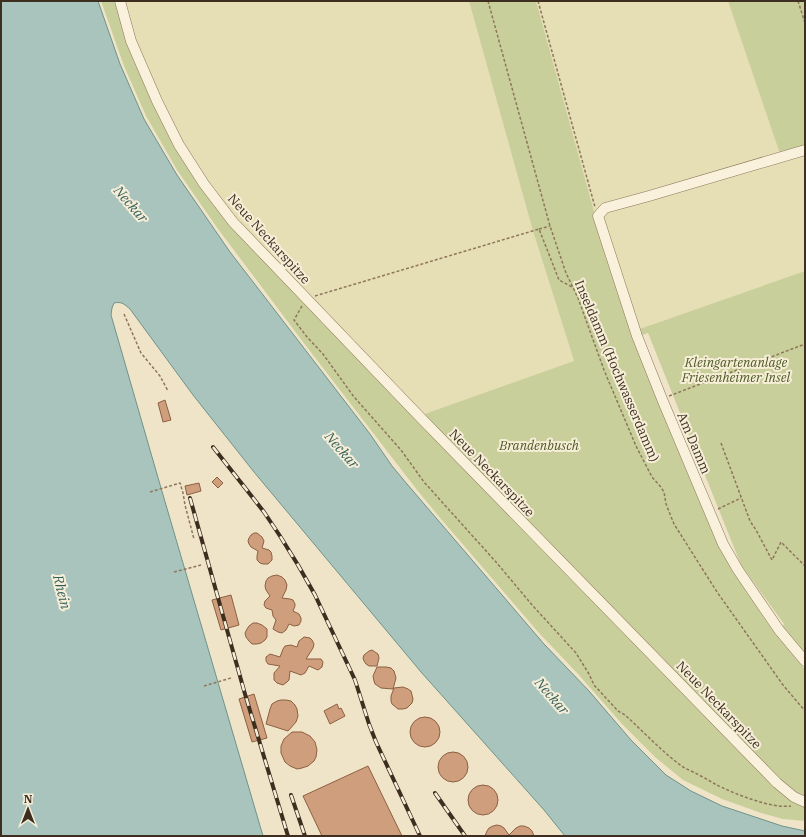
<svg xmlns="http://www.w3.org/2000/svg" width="806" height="837" font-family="'IBM Plex Serif',serif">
<rect width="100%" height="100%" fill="#f0e4c8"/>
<g fill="#e6deb5">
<path d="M120,1H469L533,231L574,362L419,416L233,222L179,145Z"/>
<path d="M536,1H728L780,154L805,147V271L633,332L595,215Z"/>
</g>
<g fill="#c9cf9b">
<path d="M101,1H120L131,41L204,184L419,416L574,361L533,231L469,1H536L595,215L706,514L767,621L805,669V821L783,819L761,813L722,799L683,780L672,771L655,757L622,724L578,674L539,633L441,519L417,490L303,342L218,229L177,170L146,116L124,66Z"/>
<path d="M728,1H805V147L780,154Z"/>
<path d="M805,271V658L781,628L784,624L741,565L648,333L639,336L637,330Z"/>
</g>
<path fill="#a9c4bc" stroke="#6f938a" d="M1,1H98L120,64L144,119L177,175L230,252L370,434L392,466L407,484L544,644L589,691L631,740L666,775L691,791L722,806L782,826L805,831V836H565L544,810L421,672L254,472L193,395L130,309C125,305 122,301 114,303L112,308L111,315L161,488L263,836H1Z"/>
<g fill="#cf9f7d" stroke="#8d5f41">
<path d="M165,400L171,420L163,422L158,403Z"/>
<path d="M217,477L223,483L218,488L212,482Z"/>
<path d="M199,483L201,491L187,495L185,486Z"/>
<path d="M254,533H257L262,537L264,541L262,548L269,550L271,552L272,556V560L268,564H263L260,563L257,560V556L258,551L251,547L249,544L248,541L249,538L251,535Z"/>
<path d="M277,575L282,577L285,580L287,585L286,590L282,598L290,599L293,600L295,604V606L293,611L299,614L301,618V621L299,625L294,626L289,624L286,630L282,633L278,632L273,629L276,620L273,616L272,610L266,608L264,605L265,601L270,596L266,590L265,586L266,581L268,578L272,576Z"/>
<path d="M231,595L239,625L221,630L212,600Z"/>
<path d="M253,623H257L262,625L267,629V637L265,640L261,643L257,644H252L249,641L246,637L245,633L247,629L249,626Z"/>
<path d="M304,637L310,638L312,640L314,644L313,648L306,659H321L323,662L322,667L318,670L309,666L305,673L301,675L290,671L289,680L287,682L283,685L277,683L274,680V673L280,666L268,664L266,661V657L270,654L280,657L283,649L285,646L291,645L297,647L299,641Z"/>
<path d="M372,650L378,654L379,658L377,666H369L366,664L364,661L363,658L364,655L369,651Z"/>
<path d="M377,667H386L391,668L394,671L396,678L393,689L381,688L375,684L374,681L373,676Z"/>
<path d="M403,687L408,689L411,691L413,699L412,703L407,708L403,709H398L392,704L391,701V696L394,688Z"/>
<path d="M254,694L267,738L252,742L239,699Z"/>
<path d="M281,700H286L291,701L295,705L297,709L298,716L296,722L288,731L266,724L270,709L272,704L277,701Z"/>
<path d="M337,704L339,709L341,708L345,716L330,724L324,711Z"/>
<circle cx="425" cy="732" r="15"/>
<path d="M292,732H302L310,736L315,742L317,750L316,757L314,761L308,766L302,768L297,769L290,766L285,762L281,753V746L284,739Z"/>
<circle cx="453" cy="767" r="15"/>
<path d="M368,766L402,836H322L303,796Z"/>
<circle cx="483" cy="800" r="15"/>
<path d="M497,825L501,826L504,828L509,835L516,828L520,826H524L529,828L532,831L534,836H485L487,831L489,828L493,826Z"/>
</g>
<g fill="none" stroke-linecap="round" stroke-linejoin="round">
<g stroke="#8d765c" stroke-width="11">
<g id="minor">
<path d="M120,1L131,41L157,101L179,145L204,184L233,222L419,416L777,783L794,797L805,802"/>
<path d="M805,150L649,196L605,208L598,216L637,336L662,399L723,544L738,570L779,630L805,661"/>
</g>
</g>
<g stroke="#8d765c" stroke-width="1.5" stroke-dasharray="3 2" stroke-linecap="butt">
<path d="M488,1L550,226L566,273L578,298L604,370L636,446L652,477L660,486L664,492L666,504L674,524L717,592L783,685L805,711"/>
<path d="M538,1L595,207"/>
<path d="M798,1L805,23"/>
<path d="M539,229L550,226"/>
<path d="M315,296L539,229L559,280L572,287"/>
<path d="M302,306L294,320L307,337L323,354L354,397L401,450L424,482L496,562L533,606L576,653L589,674L594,685L618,711L625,715C644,732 662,752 683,767C688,770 694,772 699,775C705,778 710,781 715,784C732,793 772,809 791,806"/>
<path d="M124,314L141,353L160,376L168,391"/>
<path d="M669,396L805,344"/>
<path d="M721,443L750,521L756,530L772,560L781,542L805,566"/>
<path d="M150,492L180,483L183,493L185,505L194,539"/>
<path d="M718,509L741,498"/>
<path d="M174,572L201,565"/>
<path d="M204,686L231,678"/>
</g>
<use href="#minor" stroke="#faf1dc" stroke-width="10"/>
<g stroke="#3d2e20" stroke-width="4">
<g id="rail">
<path d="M213,447L264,512L280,536L298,565L315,595L355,680L369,724L376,742L420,836"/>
<path d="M190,498L245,694L288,836"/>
<path d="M435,793L465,836"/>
<path d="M291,795L305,836"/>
</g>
</g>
<use href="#rail" stroke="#f7eed8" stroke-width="2.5" stroke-dasharray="8" stroke-linecap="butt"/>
</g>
<g text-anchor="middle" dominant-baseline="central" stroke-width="4" stroke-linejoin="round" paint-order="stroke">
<g font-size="13" fill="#3d2e20" stroke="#f7eed8">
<text transform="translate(269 239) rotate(48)">Neue Neckarspitze</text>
<text transform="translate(617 371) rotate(67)">Inseldamm (Hochwasserdamm)</text>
<text transform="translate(694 443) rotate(67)">Am Damm</text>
<text transform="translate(492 473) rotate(46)">Neue Neckarspitze</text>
<text transform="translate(719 705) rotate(46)">Neue Neckarspitze</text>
</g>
<g font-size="13" font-style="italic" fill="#4d5a26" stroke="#f7eed8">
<text x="736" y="362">Kleingartenanlage<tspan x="736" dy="15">Friesenheimer Insel</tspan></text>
<text x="539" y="445">Brandenbusch</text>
</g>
<g font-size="14" font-style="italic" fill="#2f5d5a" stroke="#f7eed8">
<text transform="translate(131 204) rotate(49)">Neckar</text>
<text transform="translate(342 450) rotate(49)">Neckar</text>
<text transform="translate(62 592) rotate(76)">Rhein</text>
<text transform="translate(552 696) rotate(49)">Neckar</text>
</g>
</g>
<rect width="806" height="837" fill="none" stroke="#3d2e20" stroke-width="4"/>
<g transform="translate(28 809)" stroke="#f7eed8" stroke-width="3" paint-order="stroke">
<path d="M0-3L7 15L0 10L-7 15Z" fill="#3d2e20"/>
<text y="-6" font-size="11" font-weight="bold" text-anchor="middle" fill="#3d2e20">N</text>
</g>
</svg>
